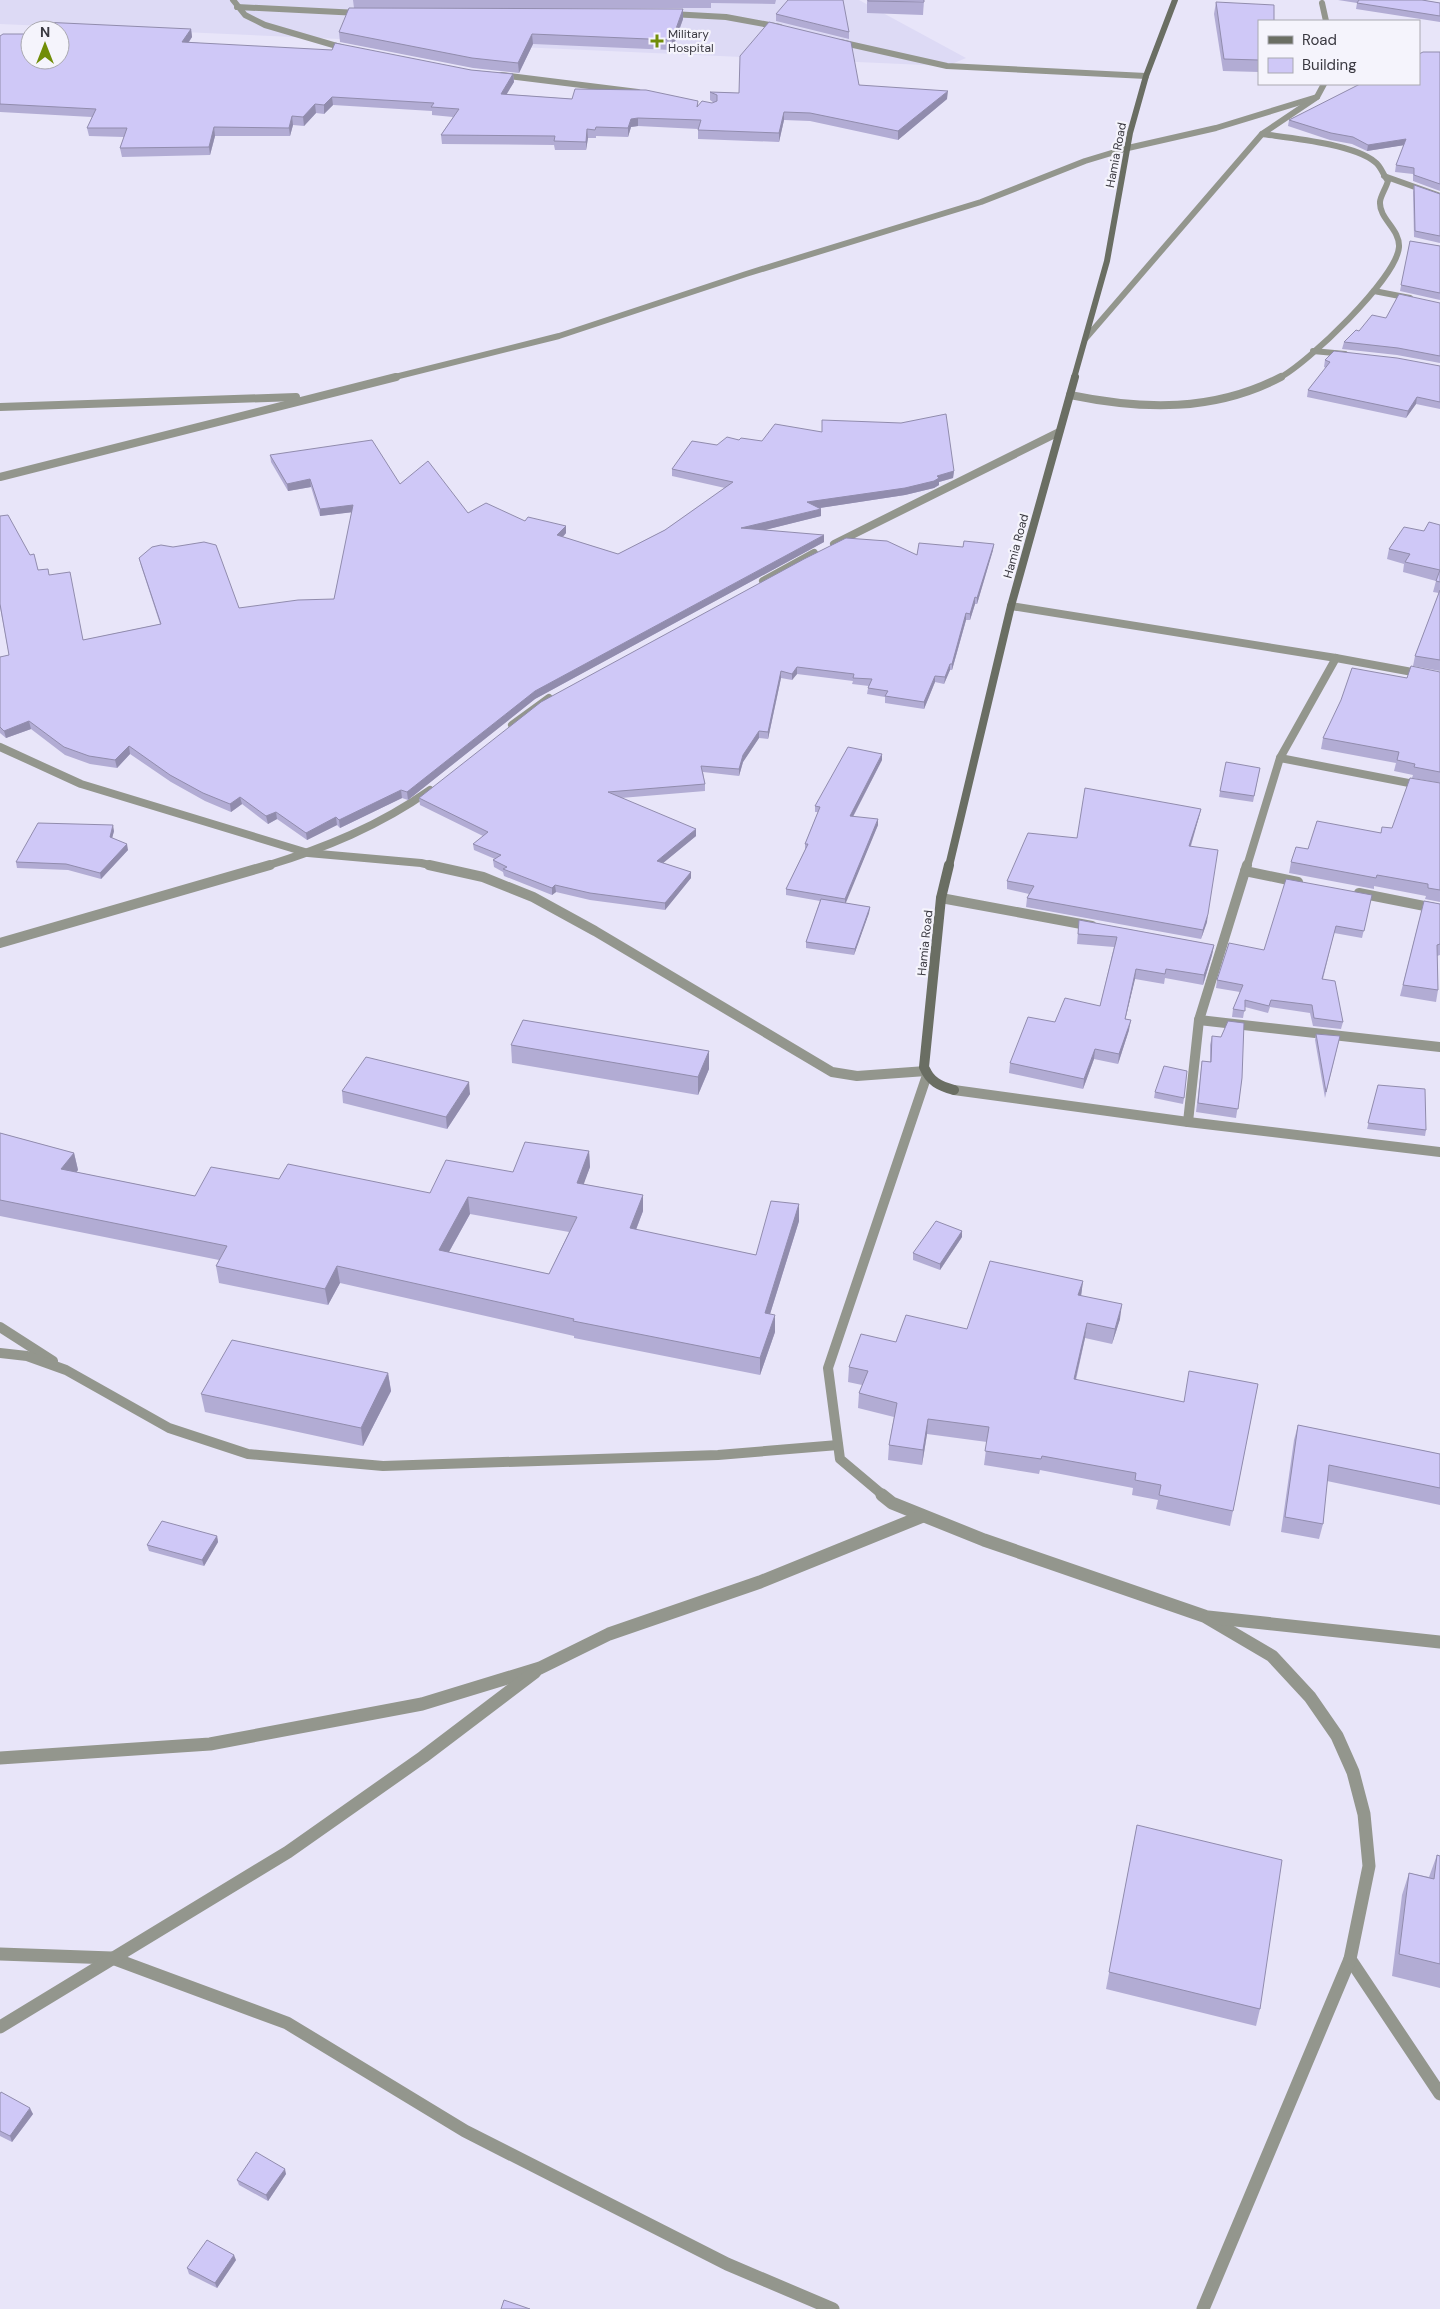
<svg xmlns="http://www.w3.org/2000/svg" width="1440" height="2309" font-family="'DM Sans',sans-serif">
<rect width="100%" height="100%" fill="#e8e5f9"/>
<path fill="#dddaf5" d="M0,0H859L966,58L947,66L0,24Z"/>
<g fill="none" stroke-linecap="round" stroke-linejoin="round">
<g stroke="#93968d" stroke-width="6">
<path d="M233,0L245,15L265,25L347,49"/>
<path d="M237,7L359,13"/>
<path d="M671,14L726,17L780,27"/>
<path d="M840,42L947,66L1146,76"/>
<path d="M501,75L638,92"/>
</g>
<g stroke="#93968d" stroke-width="6">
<path d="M1322,3L1326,21"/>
<path d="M1262,134C1290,138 1354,144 1375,162C1381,166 1383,175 1388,181C1386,188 1380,197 1380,202C1379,219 1400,229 1399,247C1397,278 1307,364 1279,378"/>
<path d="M1384,176L1440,196"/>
<path d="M1374,291L1410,298"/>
<path d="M1086,338L1262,134L1317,97L1324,84"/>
<path d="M1313,351L1345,354"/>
<path d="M391,378L559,336L746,274L981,202L1085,161L1128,148L1216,128L1317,97"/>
</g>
<g stroke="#93968d" stroke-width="8">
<path d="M1070,395C1143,410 1214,412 1281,377"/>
<path d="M0,407L296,397"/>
<path d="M0,477L396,377"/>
<path d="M834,544L1059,432"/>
<path d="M763,581L814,553"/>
<path d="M1011,606L1336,658L1440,677"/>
<path d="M512,725L549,698"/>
<path d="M0,747L81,784L308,853L421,863L434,866"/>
<path d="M1280,758L1440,789"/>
<path d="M266,866C325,848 379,826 430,790"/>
<path d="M1247,866L1280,758L1336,658"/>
</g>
<g stroke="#93968d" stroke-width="10">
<path d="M429,865L483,877L533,897L595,931L832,1072L857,1076L926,1071"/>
<path d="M1245,871L1298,882"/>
<path d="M1359,893L1440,909"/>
<path d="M941,898L1092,926"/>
<path d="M0,943L270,865"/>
<path d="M1199,1020L1440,1047"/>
<path d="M954,1090L1188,1122L1440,1152"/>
<path d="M1188,1122L1199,1020L1247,865"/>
<path d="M0,1327L53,1361"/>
<path d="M0,1353L27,1356L66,1370L169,1428L248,1454L383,1466L718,1455L838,1445"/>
<path d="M884,1496L840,1459L828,1368L927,1075"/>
</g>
<g stroke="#93968d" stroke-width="13">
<path d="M882,1495L892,1503L984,1540L1204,1616L1272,1656L1310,1697L1337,1736L1353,1772L1364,1814L1369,1866L1350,1959L1440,2094"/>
<path d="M1208,1617L1440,1642"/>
<path d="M0,1758L210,1744L422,1704L540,1668L609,1634L760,1582L923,1516"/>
<path d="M0,1954L112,1958L287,2023L465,2131L727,2264L833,2309"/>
<path d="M0,2027L288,1852L423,1757L535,1672"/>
<path d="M1203,2309L1350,1959"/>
</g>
<path stroke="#6a6e63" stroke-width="6" d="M1074,378L1107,261L1130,133L1146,76L1175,0"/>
<path stroke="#6a6e63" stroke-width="8" d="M949,866L1011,606L1075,377"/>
<path stroke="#6a6e63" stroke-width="10" d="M949,865L941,898L924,1067C930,1082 940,1086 954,1090"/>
</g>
<g fill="#b2acd4" fill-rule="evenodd">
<path d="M353,0H776L775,4L711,3V8H354Z"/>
<path d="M867,0H924L923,15L867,13Z"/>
<path d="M1338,0H1422L1440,3V22L1356,9L1357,3Z"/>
<path d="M1216,2L1259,21V72L1223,71L1214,14Z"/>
<path d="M683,9V19L672,50L533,44L519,73L473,68L340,42L339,32Z"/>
<path d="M776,14L849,32V39L776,21Z"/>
<path d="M191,29L192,37L189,42L513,74L514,82L506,94L572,99L698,101V106L714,103L710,100V92L739,93L859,85L947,99L898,140L810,121L784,120L779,142L698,139V129L638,126L631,127L628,137L596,136V138H588L586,150H555L554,145L442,144L441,135L453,117L432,115V111L333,105L324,114L316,113L304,126L293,125L290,136H215L210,155L122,157L120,148L124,137L89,136L87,128L92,117L0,112V36Z"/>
<path d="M1440,52V191L1413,181V174L1395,172L1396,165L1404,145L1367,151L1352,144L1330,140L1288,126L1289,120Z"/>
<path d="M1414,185L1440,194V243L1414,237L1413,192Z"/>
<path d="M1410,241L1440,246V300L1400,291Z"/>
<path d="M1440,303V363L1397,355L1342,349L1344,342L1359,331L1386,318Z"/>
<path d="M1325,360L1440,366V409L1416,404L1406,418L1307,397L1308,390L1326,368L1324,367Z"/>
<path d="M739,440L954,471L953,478L939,482V485L934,488L905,495L819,508L821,509V516L764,530L824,542L535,699L408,800L402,798L340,828L337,825L307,840L277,819L268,824L242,804L231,812L205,801L171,782L130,754L117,768L90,764L65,755L31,729L6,738L0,733V657L9,655L0,607V516L38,570L49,575L83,640L160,624L141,566L139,558L239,608L334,599L352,512L320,516L311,487L288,491L271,462L270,455L400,484L468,513L525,521L566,533L563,537L618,554L665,530L725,488L672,476V469L717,445Z"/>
<path d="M1440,525V671L1413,666L1415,656L1439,593L1433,592L1436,581L1403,572L1404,564L1387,559L1389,549L1424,531Z"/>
<path d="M993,550L977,604H975L970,620H966L952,670H950L944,684L935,682L924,709L885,703V697L867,694L868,688L869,686L852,684L853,681L797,674L792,680L781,678L768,739L759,738L743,762L739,776L703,772L705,784V791L621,798L696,836L663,863L691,872V878L665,910L590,900L556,892L552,895L504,876L503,872L494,867L493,860L495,859L474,850L473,844L483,836L420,805L419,798L917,555Z"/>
<path d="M1440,672V783L1412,778L1413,775L1394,771L1396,763L1321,749L1323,738L1407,678Z"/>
<path d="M882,760L853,817L878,825L845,903L870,907L869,913L854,955L806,948V942L820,901L786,895V889L805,850V844L818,812H815V806Z"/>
<path d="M1260,768L1253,802L1219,797L1220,791Z"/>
<path d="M1440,783V902L1425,899L1426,896L1374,886V889L1289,873L1291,862L1308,849L1380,833L1392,828Z"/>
<path d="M1201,809L1199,817L1191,846L1207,922L1201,939L1026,907L1027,898L1029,894L1007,889V881L1077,838Z"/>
<path d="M114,831L112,838L128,850L101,879L68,870L17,868L16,862Z"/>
<path d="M1372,895L1362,938L1334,933L1323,979L1343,1022L1341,1029L1313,1026L1310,1013L1270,1007L1268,1013L1245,1007L1243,1018L1232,1017L1233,1009L1240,992L1216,988L1217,980L1264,950Z"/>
<path d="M1424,901L1440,904V955L1437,956L1438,990L1436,1002L1400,996Z"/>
<path d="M1079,920L1214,945L1212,955L1203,985L1165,978L1164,984L1135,979L1125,1019L1129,1030L1118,1064L1094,1059L1083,1089L1009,1073L1010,1063L1055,1022L1100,1006L1114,947L1077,944Z"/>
<path d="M1316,1034L1340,1036L1325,1098L1315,1040Z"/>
<path d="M1212,1036L1242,1078L1236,1118L1196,1112L1202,1061L1210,1062V1045Z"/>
<path d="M511,1045L709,1051V1069L698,1095L512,1063Z"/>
<path d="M1378,1085L1426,1130L1425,1136L1367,1129Z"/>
<path d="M342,1091L470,1094L447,1129L343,1103Z"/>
<path d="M1155,1092L1184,1098L1183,1104L1154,1098Z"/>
<path d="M0,1133L74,1153L78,1170L76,1172L195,1196L279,1179L430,1193L513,1172L589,1151L590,1167L583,1184L643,1195V1211L636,1230L756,1255L799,1204V1221L770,1314L775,1332L760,1375L574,1338V1336L340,1283L328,1305L219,1283L216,1266L219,1260L0,1216ZM470,1214L569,1232L549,1274L449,1252Z"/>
<path d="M962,1237L940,1270L913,1260V1253Z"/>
<path d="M1083,1281L1081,1296L1120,1319L1112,1344L1085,1338L1076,1380L1184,1402L1258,1384L1230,1526L1156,1509L1158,1500L1132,1495L1133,1488L1040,1470L1039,1474L984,1465L987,1442L927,1434L922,1465L888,1460L889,1445L894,1417L858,1408L859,1393L862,1385L848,1382L849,1367L896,1342L967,1329Z"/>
<path d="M388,1373L391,1391L363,1446L205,1412L201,1394Z"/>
<path d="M1298,1425L1440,1454V1505L1327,1481L1323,1524L1319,1539L1281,1532L1294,1440Z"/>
<path d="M217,1536L218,1542L204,1566L149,1551L147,1545Z"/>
<path d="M1137,1825L1260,2009L1256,2026L1106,1989Z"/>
<path d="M1437,1855L1440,1856V1988L1392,1976L1402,1895L1409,1873L1429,1877Z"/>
<path d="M0,2094L33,2114L12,2142L0,2136Z"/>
<path d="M286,2174L268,2201L239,2185L237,2180Z"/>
<path d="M236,2260L217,2288L189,2274L187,2268Z"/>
</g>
<g fill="#918cad">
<path d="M683,9V19L672,50V40Z"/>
<path d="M191,29L192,37L183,50L182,42Z"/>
<path d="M532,34L533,44L519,73L518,63Z"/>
<path d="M513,74L514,82L502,102L501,94Z"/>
<path d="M948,91L947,99L898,140V131Z"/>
<path d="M332,97L333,105L324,114V105Z"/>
<path d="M315,104L316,113L304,126L303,117Z"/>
<path d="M784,112V120L779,142V133Z"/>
<path d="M292,116L293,125L290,136L289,128Z"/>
<path d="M638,118V126L631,127L628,137V128L631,119Z"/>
<path d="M214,127L215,136L210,155L209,147Z"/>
<path d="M587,129L588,138L586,150V142Z"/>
<path d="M1406,139L1405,145L1367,151L1368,145Z"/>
<path d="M1417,397L1416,404L1406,418L1408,411Z"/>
<path d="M954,471L953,478L939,482V485L934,488L905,495L807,510V502L937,476Z"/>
<path d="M310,479L311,487L288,491L287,484Z"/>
<path d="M353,505L354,512L320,516V509Z"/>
<path d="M821,509V516L741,536V528Z"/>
<path d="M566,526V533L558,542L557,535Z"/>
<path d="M824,535V542L535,699L408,800L407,792L535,691Z"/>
<path d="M994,544L993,550L977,604V598Z"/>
<path d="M975,597V604L970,620V614Z"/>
<path d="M966,613V620L952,670V664Z"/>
<path d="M950,664V670L944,684L945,677Z"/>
<path d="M797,667V674L792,680V674Z"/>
<path d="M781,671V678L768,739V732Z"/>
<path d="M935,676V682L924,709V702Z"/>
<path d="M29,721L31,729L6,738L4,731Z"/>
<path d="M759,731V738L743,762L739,776V769L743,755Z"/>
<path d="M129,746L130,754L117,768L115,760Z"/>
<path d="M882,754V760L850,822V816Z"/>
<path d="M401,790L402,798L340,828L339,820Z"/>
<path d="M240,797L242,804L231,812L230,804Z"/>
<path d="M1201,809L1199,817L1188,854L1189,846Z"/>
<path d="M276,812L277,819L268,824L266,816Z"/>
<path d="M336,817L337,825L307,840L306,833Z"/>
<path d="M878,819V825L845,905V899Z"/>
<path d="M113,825L114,831L111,842L110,837Z"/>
<path d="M696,829V836L657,868V861Z"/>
<path d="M127,844L128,850L101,879L100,873Z"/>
<path d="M691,872V878L665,910V903Z"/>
<path d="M555,885L556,892L552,895V888Z"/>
<path d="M870,907L869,913L854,955L855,949Z"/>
<path d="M1208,914L1207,922L1201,939L1203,930Z"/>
<path d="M1214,945L1212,955L1203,985L1204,975Z"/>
<path d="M1136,969L1135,979L1123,1029L1125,1019Z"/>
<path d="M1131,1020L1129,1030L1118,1064L1119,1054Z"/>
<path d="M1095,1049L1094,1059L1083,1089L1084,1079Z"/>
<path d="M709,1051V1069L698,1095V1077Z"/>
<path d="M469,1082L470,1094L447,1129L446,1117Z"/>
<path d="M589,1151L590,1167L578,1200L577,1183Z"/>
<path d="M74,1153L78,1170L65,1186L61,1169Z"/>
<path d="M643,1195V1211L630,1245V1228Z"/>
<path d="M468,1197L470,1214L441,1266L439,1250Z"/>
<path d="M799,1204V1221L765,1330V1313Z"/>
<path d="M962,1231V1237L940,1270V1264Z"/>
<path d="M337,1266L340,1283L328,1305L325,1289Z"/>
<path d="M1083,1281L1081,1296L1078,1295Z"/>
<path d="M1122,1304L1120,1319L1112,1344L1115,1329Z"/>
<path d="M775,1315V1332L760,1375V1358Z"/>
<path d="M1087,1323L1085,1338L1072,1394L1074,1379Z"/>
<path d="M388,1373L391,1391L363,1446L361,1428Z"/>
<path d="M928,1419L927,1434L922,1465L923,1450Z"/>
<path d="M217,1536L218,1542L204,1566L202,1560Z"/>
<path d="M30,2108L33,2114L12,2142L10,2136Z"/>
<path d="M285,2169L286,2174L268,2201L266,2195Z"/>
<path d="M234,2255L236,2260L217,2288L215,2283Z"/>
</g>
<g fill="#cfc8f7" stroke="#918cad" fill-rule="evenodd">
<path d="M788,0H843L849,32L776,14Z"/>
<path d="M868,0H924V2L868,1Z"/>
<path d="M1359,0H1422L1440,3V16L1357,3Z"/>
<path d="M1216,2L1274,5V21H1259V60L1224,59Z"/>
<path d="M349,8L683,9L672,40L532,34L518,63L472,58L339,32Z"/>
<path d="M42,22L191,29L182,42L332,50L335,43L471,70L513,74L501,94L572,99L575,89L646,90L698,101L697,107L702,101L712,103L717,101V95L710,92L739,93L740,56L769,22L851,42L859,85L948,91L898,131L810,113L784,112L779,133L698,130L701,120L638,118L631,119L628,128L596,127L595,130L587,129L586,142L554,141L555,136L441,135L459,109L431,107L434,103L332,97L324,105L315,104L303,117L292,116L289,128L214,127L209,147L120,148L127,128H87L96,109L0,104V36L3,34H30V60H60V30H38Z"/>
<path d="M1423,52H1440V184L1414,175V168L1396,165L1406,139L1368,145L1353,137L1331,133L1289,120L1360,84H1419V54Z"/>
<path d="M1414,185L1440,194V236L1415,231Z"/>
<path d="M1410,241L1440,246V293L1401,285Z"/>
<path d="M1399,294L1440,303V356L1398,348L1344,342L1356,330L1359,331L1372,315L1386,318Z"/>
<path d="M1334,351L1397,358L1440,366V402L1417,397L1408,411L1308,390L1330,362L1325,360Z"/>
<path d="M946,414L954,471L937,476L939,478L934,481L905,488L807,502L821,509L741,528L824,535L535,691L407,792L401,790L339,820L336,817L306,833L276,812L266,816L240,797L230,804L203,793L170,775L129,746L115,760L89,756L64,747L29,721L4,731L0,727V657L9,655L0,604V516L8,515L30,555L34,554L38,570L48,569L49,575L70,572L83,640L161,624L139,558L152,547L161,545L173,547L204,542L216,545L239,608L298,600L334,599L353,505L320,509L310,479L287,484L270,455L372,440L400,484L428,461L468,513L486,503L525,521L528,517L566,526L557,535L618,554L665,530L733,482L672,469L692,441L717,445L727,437L739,440L741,438L762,441L775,424L822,432V420L901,423Z"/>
<path d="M1429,522L1440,525V582L1436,581L1440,570L1405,562L1410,554L1389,549L1404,527L1424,531Z"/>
<path d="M846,538L887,541L917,555L919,543L963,547L964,541L994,544L977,598L975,597L970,614L966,613L952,664H950L945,677L935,676L924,702L885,696L888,691L868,688L872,679L853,678L854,674L797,667L792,674L781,671L768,732L759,731L743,755L739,769L701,766L705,784L608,792L696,829L657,861L691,872L665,903L590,893L555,885L552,888L503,869L507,867L493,860L501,855L473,844L488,832L419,798L541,702L804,559Z"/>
<path d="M1440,590V660L1415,656Z"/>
<path d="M1411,666L1440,672V772L1414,767L1415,764L1397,760L1399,752L1323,738L1341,700L1352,668L1407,678Z"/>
<path d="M848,747L882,754L850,816L878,819L845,899L786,889L808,844H805L820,807L815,806Z"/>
<path d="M1226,762L1260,768L1254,796L1220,791Z"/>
<path d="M1410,778L1440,783V890L1428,888V884L1377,875L1376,878L1291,862L1296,847L1308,849L1317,821L1381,833L1382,827L1392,828Z"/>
<path d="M1085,788L1201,809L1189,846L1218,850L1208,914L1203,930L1027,898L1034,886L1007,881L1028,833L1077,838Z"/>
<path d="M38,823L113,825L110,837L127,844L100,873L66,864L16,862Z"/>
<path d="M1286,879L1372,895L1364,931L1336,926L1322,979L1335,981L1343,1022L1314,1018L1312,1005L1271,1000L1269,1006L1245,1000V1011L1233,1009L1243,985L1217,980L1229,943L1264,950Z"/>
<path d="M821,899L870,907L855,949L806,942Z"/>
<path d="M1424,901L1440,904V944L1437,945L1438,990L1403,985Z"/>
<path d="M1079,920L1214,945L1204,975L1166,969L1165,974L1136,969L1125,1019L1131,1020L1119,1054L1095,1049L1084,1079L1010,1063L1028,1017L1055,1022L1065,998L1100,1006L1117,937L1078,934Z"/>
<path d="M523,1020L709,1051L698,1077L511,1045Z"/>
<path d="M1228,1021L1244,1023L1242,1078L1238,1109L1198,1103L1202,1061L1211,1062L1212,1036L1221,1037Z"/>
<path d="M1316,1034L1340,1036L1326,1092Z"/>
<path d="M366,1057L469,1082L446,1117L342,1091Z"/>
<path d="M1164,1066L1187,1071L1184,1098L1155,1092Z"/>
<path d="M1378,1085L1425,1089L1426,1130L1368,1123Z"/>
<path d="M0,1133L74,1153L61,1169L195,1196L211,1167L279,1179L288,1164L430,1193L446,1160L513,1172L525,1142L589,1151L577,1183L643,1195L630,1228L756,1255L771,1201L799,1204L765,1313L775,1315L760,1358L573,1321L574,1319L337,1266L325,1289L216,1266L227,1246L0,1200ZM468,1197L577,1217L549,1274L439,1250Z"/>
<path d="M936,1221L962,1231L940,1264L913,1253Z"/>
<path d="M990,1261L1083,1281L1078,1295L1122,1304L1115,1329L1087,1323L1074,1379L1184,1402L1189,1371L1258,1384L1233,1511L1159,1495L1161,1485L1135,1480L1136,1473L1042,1456L1041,1459L985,1451L989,1427L928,1419L923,1450L889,1445L897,1403L859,1393L868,1371L849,1367L861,1334L896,1342L906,1315L967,1329Z"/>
<path d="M232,1340L388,1373L361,1428L201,1394Z"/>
<path d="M1298,1425L1440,1454V1488L1329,1465L1323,1524L1285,1517Z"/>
<path d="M162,1521L217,1536L202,1560L147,1545Z"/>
<path d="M1137,1825L1282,1860L1260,2009L1109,1972Z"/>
<path d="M1437,1855L1440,1856V1964L1399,1954L1409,1873L1434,1879Z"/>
<path d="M1,2092L30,2108L10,2136L0,2131V2094Z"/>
<path d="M256,2152L285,2169L266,2195L237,2180Z"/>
<path d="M207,2240L234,2255L215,2283L187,2268Z"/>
<path d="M504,2300L530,2309H501Z"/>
</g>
<path fill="#718d08" stroke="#f5f4fc" stroke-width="2" d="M654.5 33.5h5v5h5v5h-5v5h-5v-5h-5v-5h5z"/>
<g text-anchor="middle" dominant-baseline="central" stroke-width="4.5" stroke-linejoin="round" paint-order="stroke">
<g font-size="12" fill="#3a3941" stroke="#f5f4fc" text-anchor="start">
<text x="668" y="34">Military<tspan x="668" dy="14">Hospital</tspan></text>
</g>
<g font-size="12" fill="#3a3941" stroke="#f5f4fc">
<text transform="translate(1116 155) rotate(-79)">Hamia Road</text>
<text transform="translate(1016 546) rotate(-75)">Hamia Road</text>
<text transform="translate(925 943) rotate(-84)">Hamia Road</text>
</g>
</g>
<rect x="1258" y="20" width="162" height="65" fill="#f5f4fc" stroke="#aaa9b1"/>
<rect x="1268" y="36" width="25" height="8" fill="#6a6e63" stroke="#aaa9b1"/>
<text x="1302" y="45" font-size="15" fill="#3a3941">Road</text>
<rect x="1268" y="58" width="25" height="15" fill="#cfc8f7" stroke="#aaa9b1"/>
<text x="1302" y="70" font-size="15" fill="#3a3941">Building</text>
<g transform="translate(45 45)"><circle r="24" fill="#f5f4fc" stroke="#aaa9b1"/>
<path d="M0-4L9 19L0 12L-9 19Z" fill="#718d08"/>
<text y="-8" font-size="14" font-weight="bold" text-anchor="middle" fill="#3a3941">N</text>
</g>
</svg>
